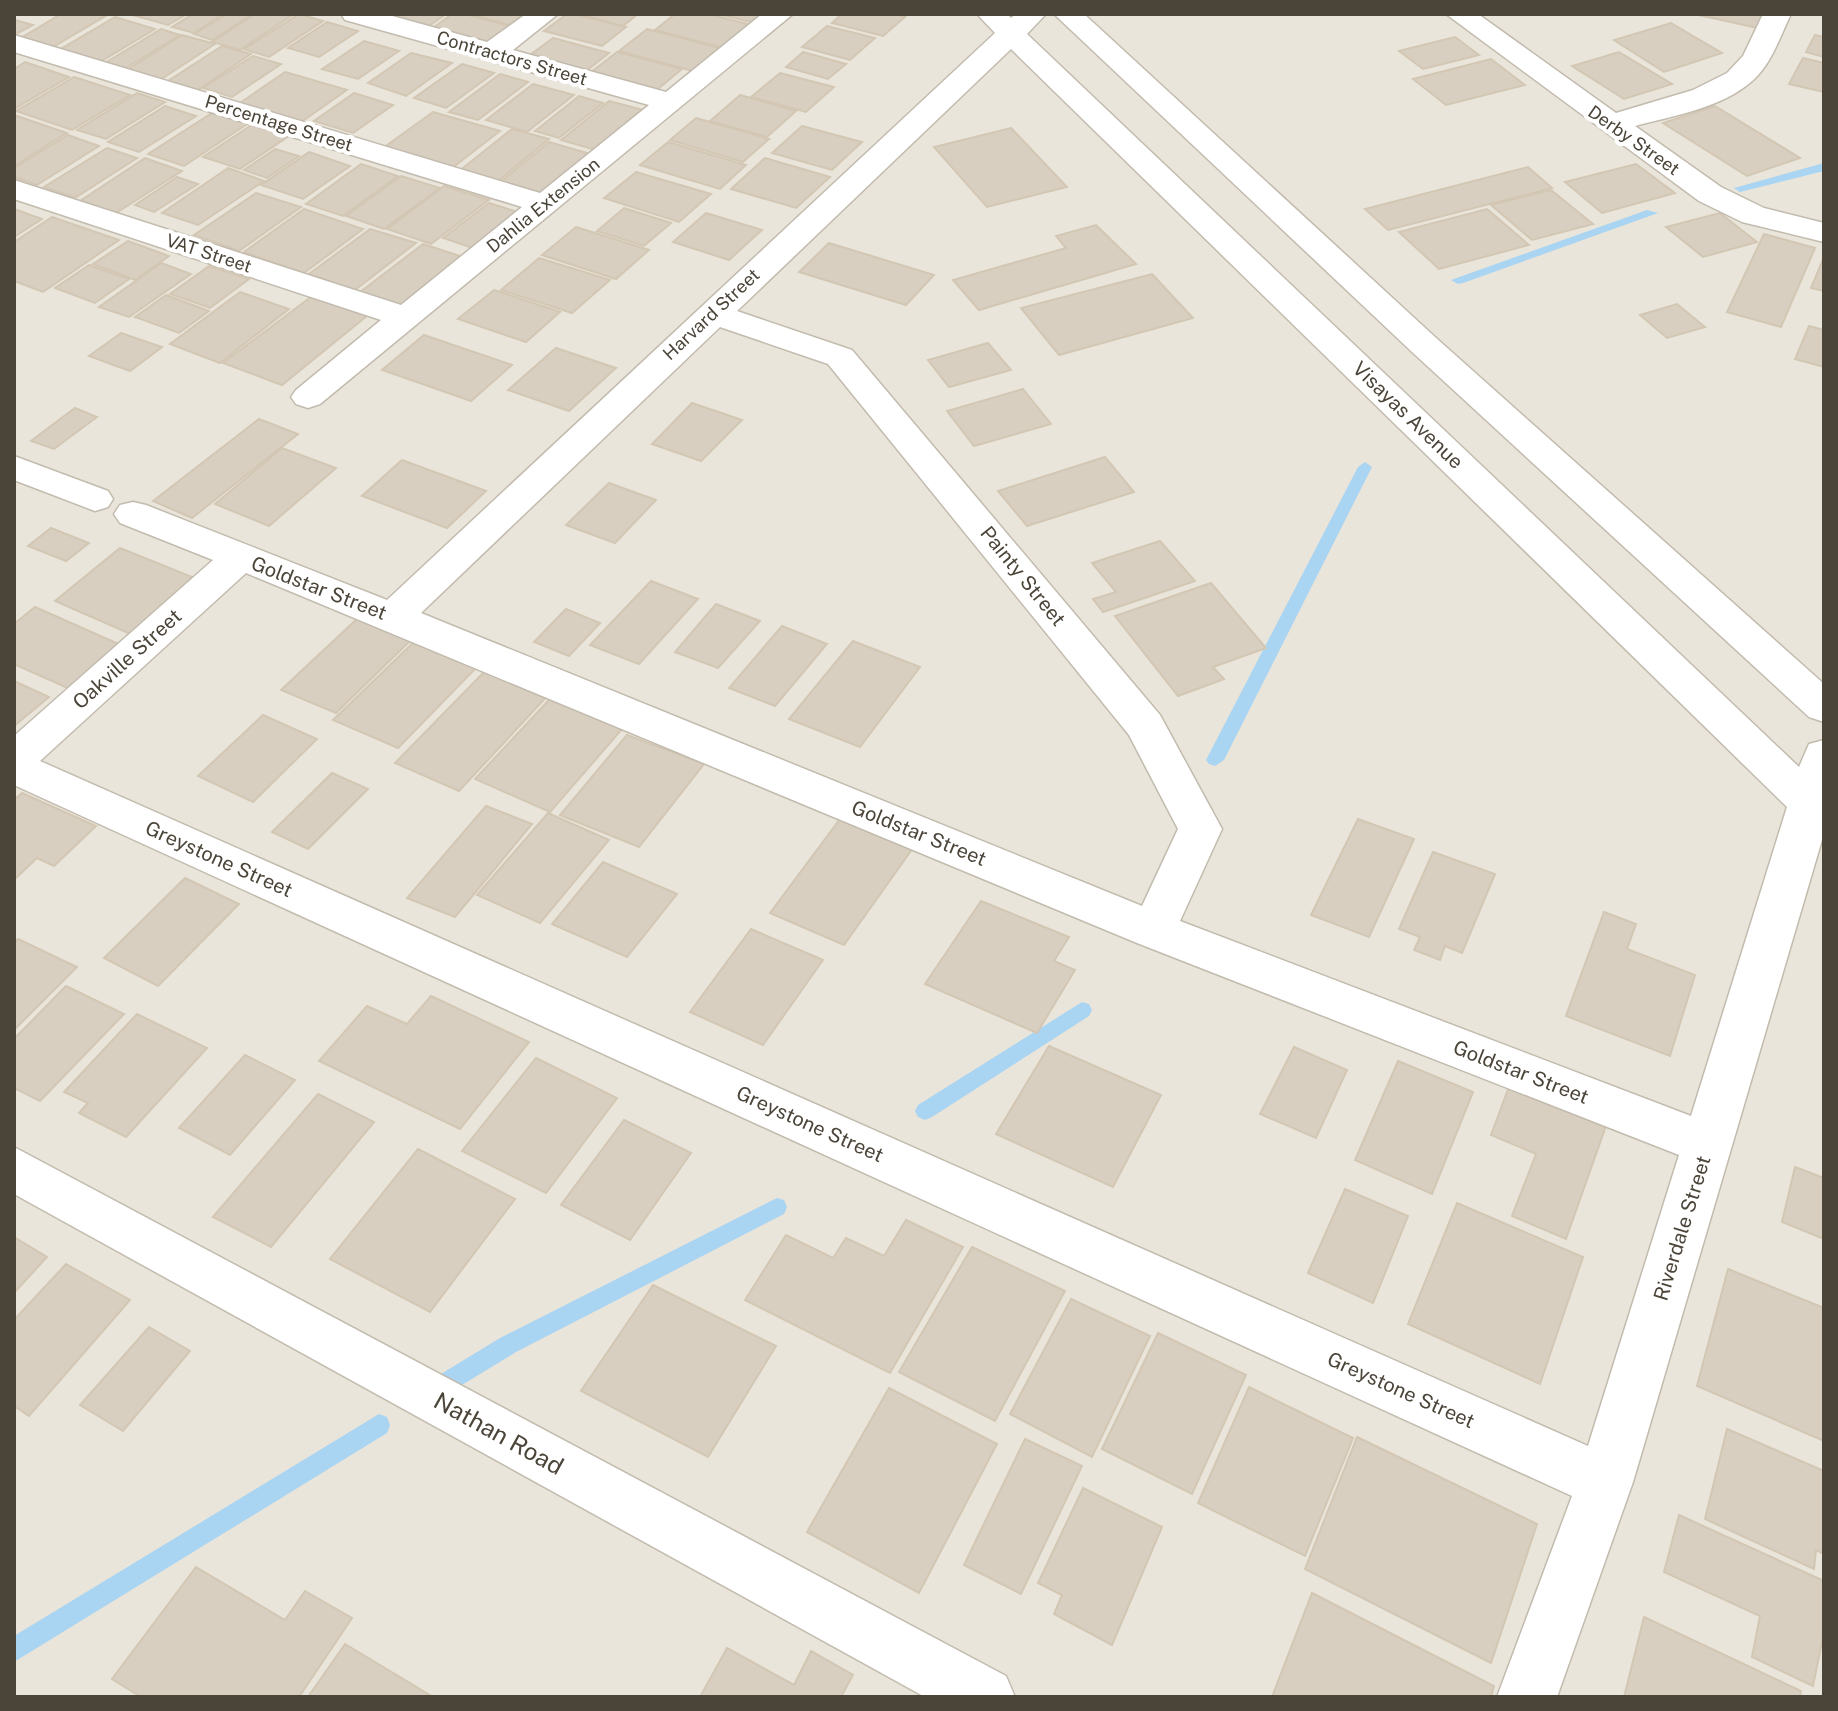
<svg xmlns="http://www.w3.org/2000/svg" width="1838" height="1711" font-family="'Public Sans',sans-serif">
<rect width="100%" height="100%" fill="#f6f3ec"/>
<rect fill="#eae5da" x="14" y="14" width="1810" height="1683"/>
<g fill="none" stroke-linecap="round" stroke-linejoin="round">
<g fill="#a9d4f2" fill-rule="evenodd">
<path d="M1824,163V171L1740,192L1734,188Z"/>
<path d="M1647,210L1658,213L1463,283L1458,284L1451,280Z"/>
<path d="M1365,462L1372,467L1224,760L1215,766L1209,764L1206,760L1358,467Z"/>
<path d="M1082,1002L1089,1004L1092,1010L1089,1016L932,1117L925,1120L918,1117L915,1111L918,1105Z"/>
<path d="M777,1198L784,1200L787,1207L784,1214L516,1352L457,1388L449,1392L441,1388L438,1381L441,1374L500,1338Z"/>
<path d="M379,1414L387,1417L390,1425L387,1433L14,1662V1636Z"/>
</g>
</g>
<g fill="#d8cfc1" stroke="#d3c7b4" stroke-width="2">
<path d="M61,14H109L53,47L21,38Z"/>
<path d="M129,14H187L168,25Z"/>
<path d="M193,14H223L194,33L172,27Z"/>
<path d="M227,14H253L212,40L194,34Z"/>
<path d="M255,14H294L240,50L212,42Z"/>
<path d="M299,14L323,21L269,57L244,49Z"/>
<path d="M362,14H446L422,31Z"/>
<path d="M452,14H465L514,27L484,49L426,33Z"/>
<path d="M468,14H535L517,27Z"/>
<path d="M567,14H574L626,27L602,46L544,31Z"/>
<path d="M578,14H638L623,26Z"/>
<path d="M675,14H708L752,25L724,48L655,30Z"/>
<path d="M718,14H766L755,23Z"/>
<path d="M842,14H895L905,17L883,36L832,23Z"/>
<path d="M1694,14H1766L1758,28Z"/>
<path d="M115,17L155,29L100,62L59,50Z"/>
<path d="M14,20H15L33,25L14,35Z"/>
<path d="M327,22L358,31L319,57L288,48Z"/>
<path d="M1671,23L1722,53L1664,72L1614,40Z"/>
<path d="M827,26L875,38L850,60L802,47Z"/>
<path d="M161,29L180,35L124,69L105,63Z"/>
<path d="M647,29L723,49L696,72L619,51Z"/>
<path d="M182,35L215,44L160,80L127,70Z"/>
<path d="M1815,35L1824,37V57L1806,52Z"/>
<path d="M1455,37L1479,55L1423,69L1399,51Z"/>
<path d="M553,38L609,53L581,75L523,60Z"/>
<path d="M364,41L399,51L358,79L322,69Z"/>
<path d="M222,46L251,54L198,90L168,81Z"/>
<path d="M617,52L682,69L652,94L586,76Z"/>
<path d="M803,52L846,64L828,79L786,67Z"/>
<path d="M1619,52L1672,84L1624,99L1572,66Z"/>
<path d="M411,53L452,63L406,96L368,83Z"/>
<path d="M253,56L281,64L232,97L203,88Z"/>
<path d="M1803,58L1824,63V92L1789,84Z"/>
<path d="M1491,59L1525,85L1446,105L1413,79Z"/>
<path d="M25,62L69,77L14,109V69Z"/>
<path d="M462,64L494,73L446,108L414,98Z"/>
<path d="M285,72L347,90L297,125L234,107Z"/>
<path d="M780,73L834,87L806,112L751,97Z"/>
<path d="M500,74L528,82L478,120L449,112Z"/>
<path d="M74,77L130,95L72,130L16,111Z"/>
<path d="M533,84L574,95L527,132L486,120Z"/>
<path d="M137,93L165,102L106,139L77,130Z"/>
<path d="M354,93L393,105L353,133L314,121Z"/>
<path d="M740,95L796,111L767,137L710,121Z"/>
<path d="M579,96L603,103L559,138L535,131Z"/>
<path d="M609,101L651,112L603,152L561,140Z"/>
<path d="M165,106L196,116L139,152L108,142Z"/>
<path d="M1715,106L1800,158L1747,176L1663,123Z"/>
<path d="M215,111L250,122L184,166L148,154Z"/>
<path d="M433,112L500,131L447,172L379,151Z"/>
<path d="M14,115L67,133L14,166Z"/>
<path d="M696,118L769,139L743,162L670,140Z"/>
<path d="M253,124L289,136L240,169L203,157Z"/>
<path d="M802,126L862,142L832,170L772,153Z"/>
<path d="M1011,128L1067,187L987,207L934,147Z"/>
<path d="M512,129L549,139L497,182L459,171Z"/>
<path d="M68,135L99,146L37,185L14,177V168Z"/>
<path d="M549,142L597,156L546,198L498,184Z"/>
<path d="M668,142L746,165L720,189L640,165Z"/>
<path d="M107,148L137,158L75,198L44,187Z"/>
<path d="M275,149L299,156L267,178L244,170Z"/>
<path d="M309,152L350,166L303,199L261,185Z"/>
<path d="M145,158L182,171L116,213L80,201Z"/>
<path d="M765,158L830,177L796,208L731,189Z"/>
<path d="M361,164L398,176L343,216L306,204Z"/>
<path d="M1636,164L1675,193L1602,213L1565,182Z"/>
<path d="M1528,167L1552,188L1388,230L1365,209Z"/>
<path d="M228,168L264,181L198,225L162,213Z"/>
<path d="M636,172L711,194L679,222L604,198Z"/>
<path d="M401,176L440,188L384,229L346,216Z"/>
<path d="M177,177L198,184L154,212L135,205Z"/>
<path d="M444,186L489,200L431,244L387,229Z"/>
<path d="M1551,190L1593,224L1532,240L1491,205Z"/>
<path d="M256,193L301,207L239,251L194,235Z"/>
<path d="M489,203L527,215L481,251L443,238Z"/>
<path d="M624,208L671,223L644,246L597,231Z"/>
<path d="M14,209L42,219L14,237Z"/>
<path d="M304,209L363,229L304,273L244,252Z"/>
<path d="M1487,209L1529,245L1439,269L1399,232Z"/>
<path d="M706,213L762,230L729,260L673,242Z"/>
<path d="M1720,213L1757,242L1703,257L1666,227Z"/>
<path d="M52,217L119,240L43,292L14,281V242Z"/>
<path d="M1096,225L1136,264L979,310L953,280L1066,248L1056,236Z"/>
<path d="M576,227L649,250L616,279L542,255Z"/>
<path d="M370,229L416,243L355,290L309,274Z"/>
<path d="M1764,234L1815,248L1781,327L1727,312Z"/>
<path d="M128,241L169,256L135,280L93,264Z"/>
<path d="M829,243L934,275L906,305L799,272Z"/>
<path d="M423,244L472,260L409,311L359,293Z"/>
<path d="M1824,257V291L1811,288Z"/>
<path d="M539,258L610,280L572,313L501,290Z"/>
<path d="M161,263L191,274L129,317L99,307Z"/>
<path d="M89,265L129,279L95,303L55,288Z"/>
<path d="M209,266L249,279L210,308L170,294Z"/>
<path d="M1152,274L1193,318L1059,355L1021,308Z"/>
<path d="M494,290L560,312L526,342L458,319Z"/>
<path d="M240,292L289,309L220,363L170,344Z"/>
<path d="M166,295L209,311L179,333L135,317Z"/>
<path d="M312,296L368,315L282,385L223,363Z"/>
<path d="M1677,304L1705,327L1667,338L1640,315Z"/>
<path d="M1809,326L1824,330V367L1795,359Z"/>
<path d="M121,333L162,347L130,371L89,356Z"/>
<path d="M424,335L512,365L471,401L382,370Z"/>
<path d="M988,343L1011,370L949,387L928,360Z"/>
<path d="M556,348L616,368L569,411L508,390Z"/>
<path d="M1023,389L1051,424L974,446L947,411Z"/>
<path d="M692,403L742,420L701,461L652,444Z"/>
<path d="M75,408L97,417L54,449L31,441Z"/>
<path d="M259,419L298,434L192,518L153,501Z"/>
<path d="M282,448L336,468L269,526L215,504Z"/>
<path d="M1105,457L1134,492L1027,526L998,491Z"/>
<path d="M402,460L486,491L447,528L362,496Z"/>
<path d="M609,483L656,500L615,543L566,525Z"/>
<path d="M51,528L89,543L66,561L28,546Z"/>
<path d="M1160,541L1195,581L1103,612L1093,599L1116,592L1092,563Z"/>
<path d="M120,548L197,579L133,635L55,601Z"/>
<path d="M651,581L698,599L639,664L590,645Z"/>
<path d="M1211,583L1266,648L1213,667L1224,679L1178,696L1115,616Z"/>
<path d="M716,604L760,621L718,668L675,652Z"/>
<path d="M35,607L121,645L70,689L14,664V624Z"/>
<path d="M566,609L600,623L569,656L534,642Z"/>
<path d="M359,617L412,639L336,713L281,690Z"/>
<path d="M782,626L827,644L775,706L729,688Z"/>
<path d="M416,640L479,665L398,748L333,720Z"/>
<path d="M853,641L920,667L860,747L789,719Z"/>
<path d="M490,666L552,691L459,791L395,763Z"/>
<path d="M14,681L49,697L14,726Z"/>
<path d="M550,699L623,728L550,812L475,779Z"/>
<path d="M263,715L317,739L253,802L198,776Z"/>
<path d="M627,735L704,764L639,847L560,815Z"/>
<path d="M332,773L368,789L308,849L272,832Z"/>
<path d="M22,793L96,826L54,866L37,858L14,880V800Z"/>
<path d="M486,806L532,824L455,917L407,898Z"/>
<path d="M548,813L609,840L540,923L477,895Z"/>
<path d="M840,819L913,848L844,945L770,913Z"/>
<path d="M1358,819L1414,839L1369,937L1311,915Z"/>
<path d="M1433,852L1495,874L1462,953L1445,946L1440,960L1414,950L1420,937L1399,929Z"/>
<path d="M603,862L677,894L627,957L552,924Z"/>
<path d="M185,878L239,904L158,986L104,958Z"/>
<path d="M981,901L1069,937L1054,961L1075,970L1037,1033L925,984Z"/>
<path d="M1604,912L1636,924L1627,949L1695,975L1670,1056L1566,1016Z"/>
<path d="M751,929L823,960L763,1045L690,1012Z"/>
<path d="M18,939L77,967L14,1030V943Z"/>
<path d="M66,986L124,1014L40,1101L14,1088V1039Z"/>
<path d="M431,996L529,1042L460,1129L319,1061L367,1006L407,1024Z"/>
<path d="M137,1014L207,1048L126,1137L79,1113L88,1103L64,1092Z"/>
<path d="M1049,1046L1161,1095L1113,1187L996,1134Z"/>
<path d="M1294,1047L1347,1070L1316,1138L1260,1114Z"/>
<path d="M245,1055L295,1080L230,1155L179,1128Z"/>
<path d="M536,1058L617,1098L546,1193L462,1151Z"/>
<path d="M1398,1061L1473,1092L1432,1194L1355,1160Z"/>
<path d="M1510,1084L1607,1123L1566,1239L1512,1216L1536,1154L1491,1135Z"/>
<path d="M318,1094L374,1122L271,1247L213,1217Z"/>
<path d="M624,1120L691,1153L630,1240L561,1205Z"/>
<path d="M418,1149L515,1199L430,1312L330,1259Z"/>
<path d="M1795,1167L1824,1178V1239L1782,1222Z"/>
<path d="M1345,1189L1408,1216L1373,1303L1308,1273Z"/>
<path d="M1457,1203L1583,1257L1540,1384L1408,1324Z"/>
<path d="M906,1220L963,1247L890,1373L745,1300L786,1235L833,1258L846,1238L884,1256Z"/>
<path d="M14,1237L47,1257L14,1293Z"/>
<path d="M972,1247L1065,1291L995,1421L899,1372Z"/>
<path d="M66,1264L130,1300L29,1416L14,1406V1320Z"/>
<path d="M1728,1269L1824,1308V1441L1697,1386Z"/>
<path d="M653,1285L776,1346L708,1457L581,1391Z"/>
<path d="M1071,1299L1150,1336L1092,1457L1010,1414Z"/>
<path d="M149,1327L190,1351L123,1431L80,1405Z"/>
<path d="M1158,1333L1246,1375L1192,1494L1102,1449Z"/>
<path d="M1249,1387L1353,1438L1305,1556L1198,1503Z"/>
<path d="M889,1388L997,1444L919,1593L807,1532Z"/>
<path d="M1727,1429L1824,1471V1554L1816,1550L1814,1569L1705,1519Z"/>
<path d="M1357,1437L1537,1524L1491,1663L1305,1569Z"/>
<path d="M1025,1439L1082,1466L1021,1594L964,1565Z"/>
<path d="M1083,1488L1162,1527L1112,1645L1054,1614L1062,1595L1038,1583Z"/>
<path d="M1679,1515L1824,1581V1632L1813,1686L1752,1657L1760,1616L1664,1572Z"/>
<path d="M196,1567L285,1620L305,1591L352,1618L299,1697H141L112,1679Z"/>
<path d="M1312,1593L1494,1686L1491,1697H1272Z"/>
<path d="M1644,1617L1801,1691L1800,1697H1624Z"/>
<path d="M345,1644L433,1697H308Z"/>
<path d="M727,1648L794,1685L811,1651L853,1675L841,1697H700Z"/>
</g>
<g fill="none" stroke-linecap="round" stroke-linejoin="round">
<g stroke="#c2bbae" stroke-width="3">
<g id="minor">
<path d="M341,14H385L487,42L526,14H558L513,50L666,92L762,14H793L320,404L308,408L296,404L291,397L296,390L381,320L14,199V180L401,305L522,207L14,52V35L540,193L649,105L345,20Z"/>
<path d="M977,14H1007L1011,18L1016,14H1046L1027,34L1799,767L1809,744L1824,740V833L1633,1482L1557,1697H1497L1572,1496L14,785V736L213,560L120,523L114,514L120,505L133,502L146,505L387,600L995,33ZM1011,49L1787,807L1691,1116L1180,921L1222,829L1160,715L852,350L737,311ZM720,327L828,364L1129,735L1178,829L1142,906L421,613ZM246,573L1137,943L1679,1155L1588,1446L40,761Z"/>
<path d="M1054,14H1084L1435,337L1824,684V722L1809,717L1411,351Z"/>
<path d="M1446,14H1478L1616,113L1693,90L1727,73L1743,56L1763,14H1791C1781,34 1774,57 1759,74C1730,107 1675,115 1635,126L1721,187L1764,208L1824,223V242L1742,222L1699,201Z"/>
<path d="M14,456L108,491L113,499L108,507L95,511L14,480Z"/>
<path d="M14,1147L1006,1676L1015,1697H925L14,1194Z"/>
</g>
</g>
<use href="#minor" fill="#fff" fill-rule="evenodd"/>
</g>
<g text-anchor="middle" dominant-baseline="central" stroke-width="8" stroke-linejoin="round" paint-order="stroke">
<g font-size="18" fill="#4b4439" stroke="#fff">
<text transform="translate(512 58) rotate(16)">Contractors Street</text>
<text transform="translate(279 123) rotate(17)">Percentage Street</text>
<text transform="translate(1634 140) rotate(35)">Derby Street</text>
<text transform="translate(543 205) rotate(-39)">Dahlia Extension</text>
<text transform="translate(209 253) rotate(18)">VAT Street</text>
<text transform="translate(711 314) rotate(-43)">Harvard Street</text>
</g>
<g font-size="20" fill="#4b4439" stroke="#fff">
<text transform="translate(1408 415) rotate(44)">Visayas Avenue</text>
<text transform="translate(1023 576) rotate(51)">Painty Street</text>
<text transform="translate(319 588) rotate(21)">Goldstar Street</text>
<text transform="translate(127 659) rotate(-42)">Oakville Street</text>
<text transform="translate(919 833) rotate(22)">Goldstar Street</text>
<text transform="translate(219 859) rotate(24)">Greystone Street</text>
<text transform="translate(1521 1072) rotate(21)">Goldstar Street</text>
<text transform="translate(810 1124) rotate(24)">Greystone Street</text>
<text transform="translate(1682 1228) rotate(-73)">Riverdale Street</text>
<text transform="translate(1401 1390) rotate(24)">Greystone Street</text>
</g>
<g font-size="24" fill="#4b4439" stroke="#fff">
<text transform="translate(499 1433) rotate(29)">Nathan Road</text>
</g>
</g>
<rect width="1838" height="1711" fill="none" stroke="#4b4439" stroke-width="32"/>
</svg>
